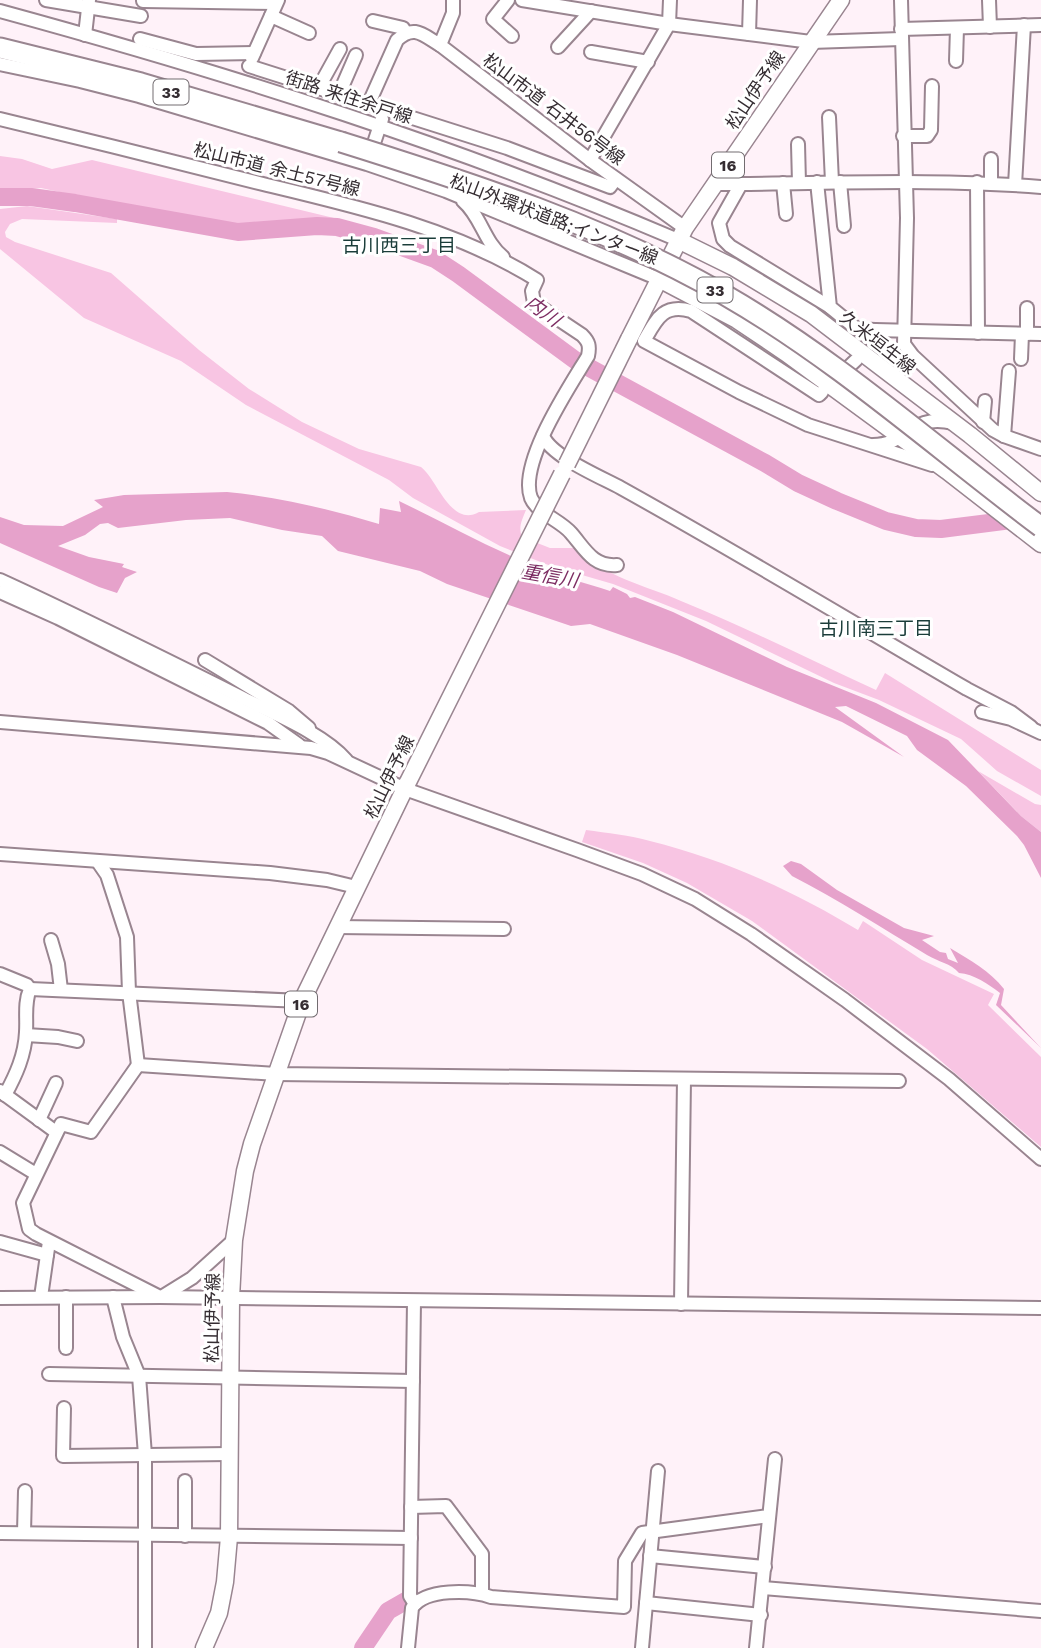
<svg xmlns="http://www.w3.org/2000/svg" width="1041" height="1648" font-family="'Work Sans','Noto Sans JP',sans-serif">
<rect width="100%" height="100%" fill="#fff2f9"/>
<g fill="#f8c5e3">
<path d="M0,156L22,159L52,169L92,160L338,219L261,223L237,228L137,209L41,188L0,191Z"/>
<path d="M27,206L117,219V223L22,219L10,224L5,232L6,237L15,242L111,273L199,350L249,389L302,422L359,449L421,467C437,479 451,528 479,512L526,510C522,520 518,527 522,537L550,548H578C602,577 648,586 681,601C747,628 811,660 876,690L885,673L1041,770V796L997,771L961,739L879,700L834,683L706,621L613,584L551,566L500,546L413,498L389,480L246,405L181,361L84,318L0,249V209Z"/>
<path d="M978,771L1035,804L1041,805V832L1021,816Z"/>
<path d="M586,830C607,833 630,835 650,841C723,859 794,891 858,930L863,921L922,960L994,994L988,1005L1041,1057V1147L927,1049L752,921L687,883L643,863L582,842Z"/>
</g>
<g fill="#e6a2cb">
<path d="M227,492C280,497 329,509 379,524L380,508L401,512L399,501C445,523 489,548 537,567C560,577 586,583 610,591L613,587L627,594L630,598L635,597L673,612L787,667L876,703L948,740L1021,816L1041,832V878L1024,845L1017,836L966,786L917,750L907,736L846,706L835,707L904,757L842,722L677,655L590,624L571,626L447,584L420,571L338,551L322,536L282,530L230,518L186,520L118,528L108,523L100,524L85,535L58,546L89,557L124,564L122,567L137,572L125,578L117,593L99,587L0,543V517L24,525L63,526L103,507L94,500L124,495Z"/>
<path d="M791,861L801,864L837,890L904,928L934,936L922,940L940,952L946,953L948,959L958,963L950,948C970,960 990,971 1004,989L1001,1005L1041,1048L996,1005L1000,993C988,984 974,974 959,973C951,963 938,962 927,955C882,928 839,900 792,876L783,866Z"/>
</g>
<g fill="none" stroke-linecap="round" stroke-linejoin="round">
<g stroke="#e6a2cb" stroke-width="18">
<path d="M0,197H31L75,203L238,232L317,226L337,227L374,237L435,259L458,274L575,360L765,463L798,483L837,501L886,521L916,528L941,529L1020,519"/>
<path d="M363,1648L388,1611L409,1599"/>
</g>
<g stroke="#998590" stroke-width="16">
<g id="minor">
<path d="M46,0L141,16"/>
<path d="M453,0V13L440,45L590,160L685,228"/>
<path d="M508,0L493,19L512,36"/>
<path d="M522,0L669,24L811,42L901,39"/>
<path d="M901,0L907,218L904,344L913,356L993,430L1004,436L1041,449"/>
<path d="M989,0L990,27"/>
<path d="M143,1L276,3"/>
<path d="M0,11C231,74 458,146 678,240"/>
<path d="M271,16L309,33"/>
<path d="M373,21L403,28L405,33"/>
<path d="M901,29L1041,25"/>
<path d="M749,34L750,0"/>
<path d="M85,35L89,0"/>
<path d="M140,39L196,54L254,53"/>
<path d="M558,47L591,11"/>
<path d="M591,52L648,62"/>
<path d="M252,58L278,0"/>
<path d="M956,61L957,28"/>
<path d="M0,64L80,81L139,96L367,164L446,191L659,279"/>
<path d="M249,66L507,148L610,187L616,179"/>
<path d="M319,87L340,49"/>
<path d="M339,94L356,55"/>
<path d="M369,103L397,40C414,24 423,35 440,45"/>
<path d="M829,117L832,182"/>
<path d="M0,119C88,140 175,162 263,184C355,206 456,229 537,280L532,291L534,303L582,335C589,342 590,346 588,356C570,386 518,463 531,498C538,514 560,520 571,533C585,549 593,567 617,565"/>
<path d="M903,136H927L931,130L932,86"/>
<path d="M798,144L799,183"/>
<path d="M369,158L382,119"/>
<path d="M590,160L669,24L670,0"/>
<path d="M817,182L830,307L857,329L875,330"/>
<path d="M840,182L844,226"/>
<path d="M977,182L978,333"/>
<path d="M783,183L786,214"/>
<path d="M991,183V159"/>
<path d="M715,184C824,184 932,178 1041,187"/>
<path d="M741,184L719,223L723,239L730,246L830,307"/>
<path d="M1015,185L1024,25"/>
<path d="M463,201C481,216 484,242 503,257"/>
<path d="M1027,308V334"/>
<path d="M873,344L875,330L1041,334"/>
<path d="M1021,359L1022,334"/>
<path d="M838,377L856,360"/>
<path d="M822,392L819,395L691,311C663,303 656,320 644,341L739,392L808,425L932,465"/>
<path d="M983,422L985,401"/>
<path d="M543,436C552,457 601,477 621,488C738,553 852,622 967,689L1011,712L1031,727"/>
<path d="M1004,436L1009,371"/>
<path d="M873,445C908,445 909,413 953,423"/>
<path d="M0,580C81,617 161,657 241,697C272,713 324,734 346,760"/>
<path d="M0,592L58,618L268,723L299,745"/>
<path d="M205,660L289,711L309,728"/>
<path d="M982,712L1011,719L1041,733"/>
<path d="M0,722L311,748L328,753L405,789L577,850L642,874L695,899L751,934L845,1000L949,1079L1041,1159"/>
<path d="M0,854L270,873L327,880L356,887"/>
<path d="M98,862L107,875L127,937L129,992L138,1065"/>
<path d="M337,927L504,929"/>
<path d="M51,940L58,964L61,990"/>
<path d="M0,974L27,985L30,989C24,1003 27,1017 26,1032C25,1055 16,1075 5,1095"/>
<path d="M30,989L302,1001"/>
<path d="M26,1035L58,1037L77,1041"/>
<path d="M138,1065L276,1074L899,1081"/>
<path d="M138,1065L91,1132L61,1124L23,1203L29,1229L36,1234L158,1296"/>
<path d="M0,1091L56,1132"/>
<path d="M39,1120L56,1083"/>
<path d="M0,1152L36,1174"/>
<path d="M0,1242L47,1255L49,1242"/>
<path d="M163,1296L192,1278L234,1240"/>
<path d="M41,1297L47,1255"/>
<path d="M66,1297V1348"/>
<path d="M113,1297L123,1337L139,1376L145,1455V1648"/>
<path d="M0,1298L160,1297L1041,1308"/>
<path d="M414,1301L410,1596L415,1604"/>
<path d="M681,1304L684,1079"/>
<path d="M49,1374L413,1381"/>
<path d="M64,1408L63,1456L230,1454"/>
<path d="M411,1507L446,1506L482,1554V1594"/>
<path d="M0,1533L411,1538"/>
<path d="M24,1533L25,1491"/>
<path d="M185,1536V1481"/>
<path d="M650,1556L765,1567"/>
<path d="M763,1588L1041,1611"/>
<path d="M646,1603L761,1615"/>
<path d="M408,1648L412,1608C425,1588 471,1590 491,1597L624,1607L625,1561L642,1533L769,1516"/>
<path d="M642,1648L658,1471"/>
<path d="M756,1648L775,1459"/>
</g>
</g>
<g stroke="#998590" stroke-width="19">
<g id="major">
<path d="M678,240L733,267L811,314L970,435L1041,493"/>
<path d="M659,279L737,320L786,353L947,471L1041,544"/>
<path d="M629,339L685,228L841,0"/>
<path d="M204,1648L219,1613L225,1582L229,1537L231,1298L234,1240L245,1171L252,1144L302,1001L408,782"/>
</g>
</g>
<g stroke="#998590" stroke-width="23">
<path id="highway" d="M0,48L141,83L341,142"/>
</g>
<use href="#minor" stroke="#fff" stroke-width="12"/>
<use href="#major" stroke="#fff" stroke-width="16"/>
<use href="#highway" stroke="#fff" stroke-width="19"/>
<g stroke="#998590" stroke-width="19" stroke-linecap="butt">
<g id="major-bridge">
<path d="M567,464L629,339"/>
<path d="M408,782L562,474"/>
</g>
</g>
<g stroke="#998590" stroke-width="23" stroke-linecap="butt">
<path id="highway-bridge" d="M341,142C472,183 605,226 725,295C838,360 937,449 1041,527"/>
</g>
<use href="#major-bridge" stroke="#fff" stroke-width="16"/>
<use href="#highway-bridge" stroke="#fff" stroke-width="19"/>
</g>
<g text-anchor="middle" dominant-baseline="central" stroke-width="6" stroke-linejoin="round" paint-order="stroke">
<g fill="#fff" stroke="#726c70" stroke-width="2">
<rect x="153.5" y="79.5" width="35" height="25" rx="5"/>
<rect x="712" y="152.5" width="32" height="25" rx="5"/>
<rect x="697.5" y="277.5" width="35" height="25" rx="5"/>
<rect x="285" y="991.5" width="32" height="25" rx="5"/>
</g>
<g font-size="16" font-weight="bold" fill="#352d32">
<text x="171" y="92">33</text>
<text x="728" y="165">16</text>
<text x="715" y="290">33</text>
<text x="301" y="1004">16</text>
</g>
<g font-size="18" fill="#352d32" stroke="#fff">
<text transform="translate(755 90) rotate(-56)">松山伊予線</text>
<text transform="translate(349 97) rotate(18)">街路 来住余戸線</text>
<text transform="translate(554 109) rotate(37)">松山市道 石井56号線</text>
<text transform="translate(277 169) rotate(14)">松山市道 余土57号線</text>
<text transform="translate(554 219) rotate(21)">松山外環状道路;インター線</text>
<text transform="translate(878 342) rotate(38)">久米垣生線</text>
<text transform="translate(389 777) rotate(-64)">松山伊予線</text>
<text transform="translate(212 1318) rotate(-89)">松山伊予線</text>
</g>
<g font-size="19" fill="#1b3d3a" stroke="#fff">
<text x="399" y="245">古川西三丁目</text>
<text x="876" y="628">古川南三丁目</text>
</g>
<g font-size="19" font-style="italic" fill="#7d2e63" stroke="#fff">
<text transform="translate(543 311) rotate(36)">内川</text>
<text transform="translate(550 576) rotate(10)">重信川</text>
</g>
</g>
</svg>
